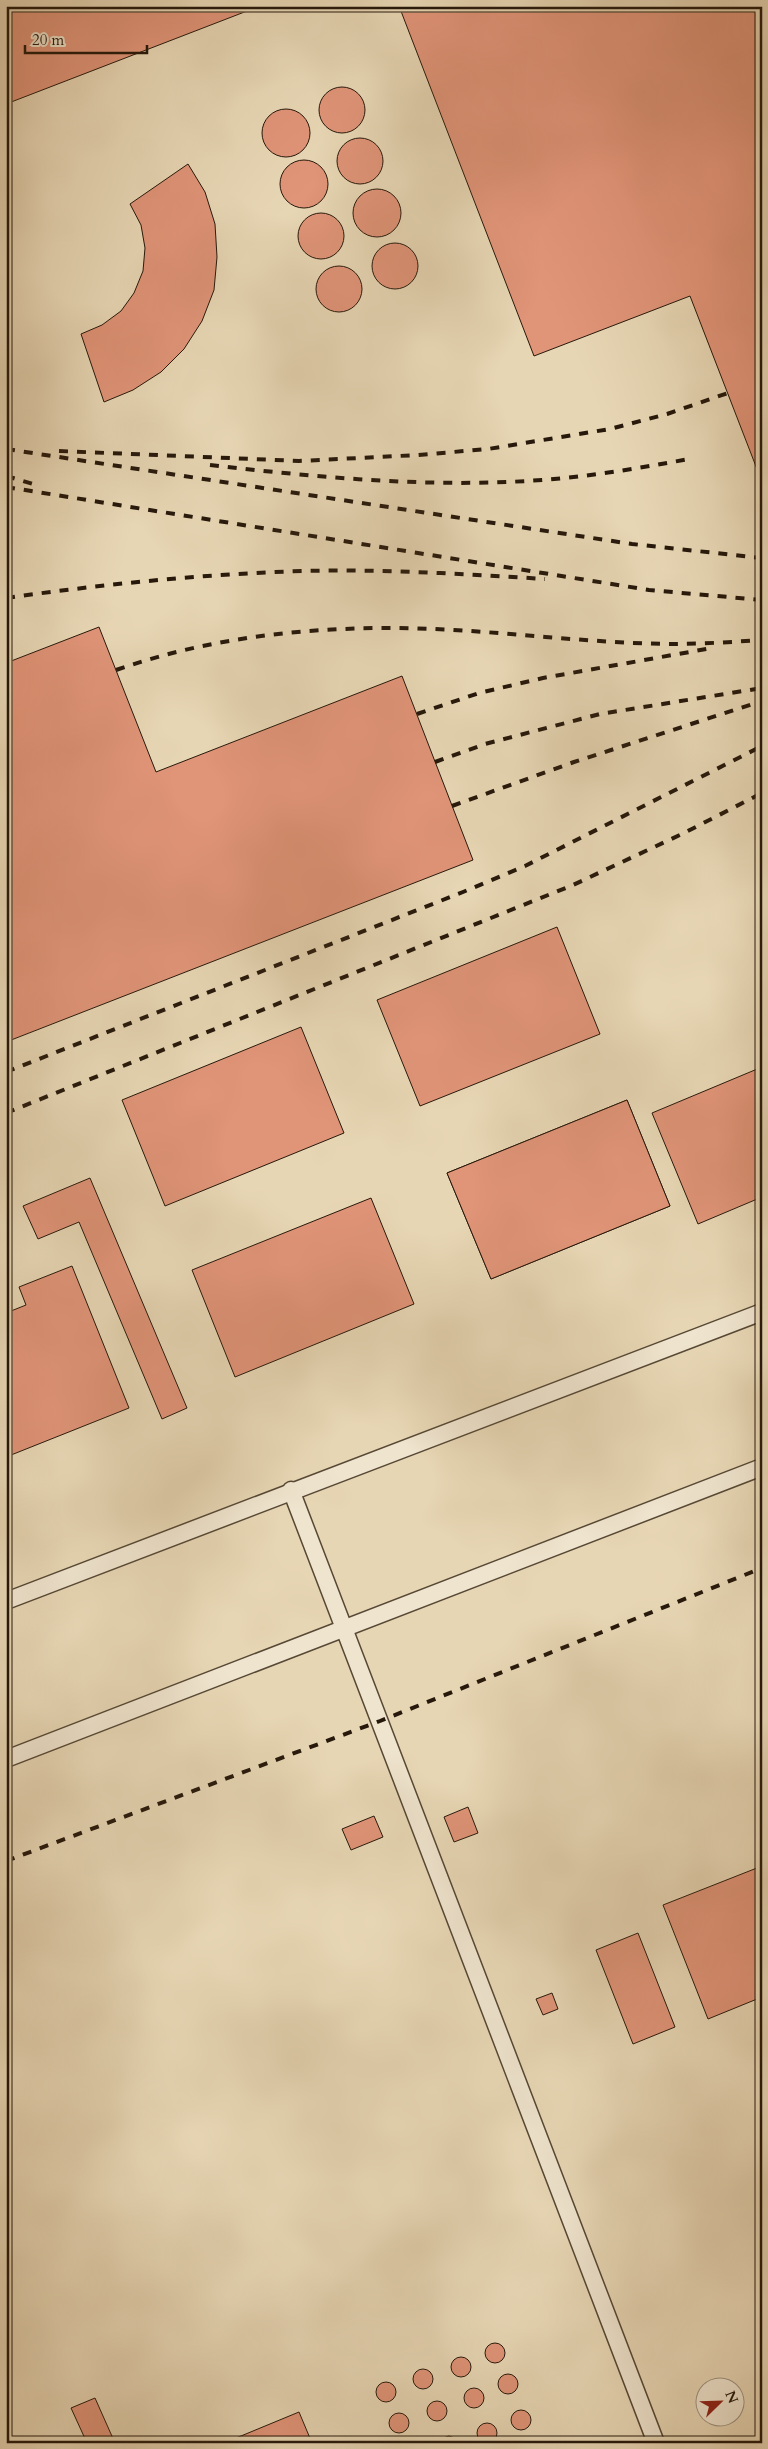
<svg xmlns="http://www.w3.org/2000/svg" width="768" height="2449" font-family="Cardo,serif">
<rect width="100%" height="100%" fill="#e7d6b4"/>
<filter id="stains"><feTurbulence type="fractalNoise" baseFrequency=".004" numOctaves="4"/><feColorMatrix values="0 0 0 0 .2 0 0 0 0 .09 0 0 0 0 .02 0 0 0 .5 -.17"/></filter>
<radialGradient id="worn" r=".72"><stop offset=".6" stop-color="#630" stop-opacity="0"/><stop offset="1" stop-color="#630" stop-opacity=".3"/></radialGradient>
<g fill="#e09478" stroke="#26180b" fill-rule="evenodd">
<path d="M6,6H260L6,104Z"/>
<path d="M399,6H762V482L690,296L534,356Z"/>
<circle cx="342" cy="110" r="23"/>
<circle cx="286" cy="133" r="24"/>
<circle cx="360" cy="161" r="23"/>
<circle cx="304" cy="184" r="24"/>
<path d="M188,164L205,192L215,224L217,257L214,290L202,321L184,349L161,372L133,390L104,402L81,334L102,325L121,311L134,293L143,271L145,248L141,225L130,204Z"/>
<circle cx="377" cy="213" r="24"/>
<circle cx="321" cy="236" r="23"/>
<circle cx="395" cy="266" r="23"/>
<circle cx="339" cy="289" r="23"/>
<path d="M99,627L156,772L402,676L473,860L6,1042V663Z"/>
<path d="M557,927L600,1034L420,1106L377,1000Z"/>
<path d="M301,1027L344,1133L165,1206L122,1100Z"/>
<path d="M762,1067V1197L698,1224L652,1113Z"/>
<path d="M627,1100L670,1206L491,1279L447,1173ZM615,1125L628,1135V1147L622,1156L611,1160L600,1155L595,1146L594,1140L596,1135L604,1127ZM572,1142L582,1147L587,1157L586,1163L580,1173L569,1177L558,1172L553,1163L552,1157L554,1152L562,1144ZM522,1160L534,1161L538,1165L542,1175L540,1186L536,1191L525,1194L514,1190L508,1180L510,1169L517,1161ZM628,1168L643,1173L647,1184L644,1195L635,1202L629,1203L618,1198L613,1189L614,1178L622,1170ZM481,1176L491,1178L499,1186L501,1192L500,1198L494,1207L483,1211L472,1207L466,1197L468,1186L475,1178ZM585,1185L596,1187L601,1190L605,1200L603,1212L593,1219H587L577,1215L571,1206L572,1195L580,1187ZM541,1203H547L556,1208L561,1219L558,1230L554,1234L543,1237L532,1233L526,1223L528,1212L536,1204ZM499,1219L514,1225L519,1235L512,1251L501,1254L490,1250L485,1240L486,1229L494,1221Z"/>
<path d="M627,1100L670,1206L491,1279L447,1173Z"/>
<path d="M90,1178L187,1408L162,1419L79,1222L38,1239L23,1206Z"/>
<path d="M371,1198L414,1304L235,1377L192,1270Z"/>
<path d="M72,1266L129,1408L6,1457V1313L26,1305L19,1287Z"/>
<path d="M468,1807L478,1833L454,1842L444,1817Z"/>
<path d="M374,1816L383,1837L351,1850L342,1829Z"/>
<path d="M762,1866V1997L708,2019L663,1905Z"/>
<path d="M638,1933L675,2027L633,2044L596,1950Z"/>
<path d="M552,1993L558,2009L543,2015L536,1999Z"/>
<circle cx="495" cy="2353" r="10"/>
<circle cx="461" cy="2367" r="10"/>
<circle cx="423" cy="2379" r="10"/>
<circle cx="508" cy="2384" r="10"/>
<circle cx="386" cy="2392" r="10"/>
<circle cx="474" cy="2398" r="10"/>
<path d="M95,2398L115,2443H87L71,2408Z"/>
<circle cx="437" cy="2411" r="10"/>
<circle cx="521" cy="2420" r="10"/>
<path d="M299,2412L312,2443H224Z"/>
<circle cx="399" cy="2423" r="10"/>
<circle cx="487" cy="2433" r="10"/>
<path d="M449,2436L455,2438L459,2443H440L443,2438Z"/>
</g>
<g fill="none" stroke-linecap="round" stroke-linejoin="round">
<g stroke="#564835" stroke-width="19">
<g id="service">
<path d="M291,1490L656,2443"/>
<path d="M6,1601L762,1312"/>
<path d="M6,1759L762,1467"/>
</g>
</g>
<use href="#service" stroke="#efe4ce" stroke-width="16"/>
<g stroke="#26180b" stroke-width="4" stroke-dasharray="9 9" stroke-linecap="butt">
<path d="M6,449L632,544L762,558"/>
<path d="M59,451L299,461L418,455L488,449L610,429L667,414L728,393"/>
<path d="M210,465C323,478 441,489 554,479C600,475 645,467 689,459"/>
<path d="M6,476L40,486"/>
<path d="M6,487L649,590L762,600"/>
<path d="M6,598C105,584 204,574 304,571C384,569 465,574 545,579"/>
<path d="M116,670C202,640 290,629 380,628C477,627 574,643 671,644C701,644 732,642 762,640"/>
<path d="M417,714L479,693L543,678L712,648"/>
<path d="M435,762L485,744L600,714L762,688"/>
<path d="M452,806L574,762L762,701"/>
<path d="M6,1072L463,892L525,866L762,746"/>
<path d="M6,1113L573,885L682,834L762,793"/>
<path d="M6,1861L380,1721L762,1568"/>
</g>
</g>
<rect width="768" height="2449" fill="none" stroke="#e7d6b4" stroke-width="25"/>
<rect x="8" y="8" width="753" height="2434" fill="none" stroke="#26180b" stroke-width="2.5"/>
<rect x="12" y="12" width="743" height="2424" fill="none" stroke="#26180b"/>
<g transform="translate(720 2402) rotate(67)"><circle r="24" fill="#efe4ce" stroke="#9f9280"/>
<path d="M0-4L9 19L0 12L-9 19Z" fill="#8f2418"/>
<text y="-8" font-size="14" font-weight="bold" text-anchor="middle" fill="#26180b">N</text>
</g>
<path d="M25 45v8h122v-8" fill="none" stroke="#26180b" stroke-width="2.5"/>
<text x="32" y="45" font-size="15" fill="#26180b" stroke="#efe4ce" stroke-width="4" paint-order="stroke">20 m</text>
<rect width="100%" height="100%" filter="url(#stains)"/>
<rect width="100%" height="100%" fill="url(#worn)"/>
</svg>
